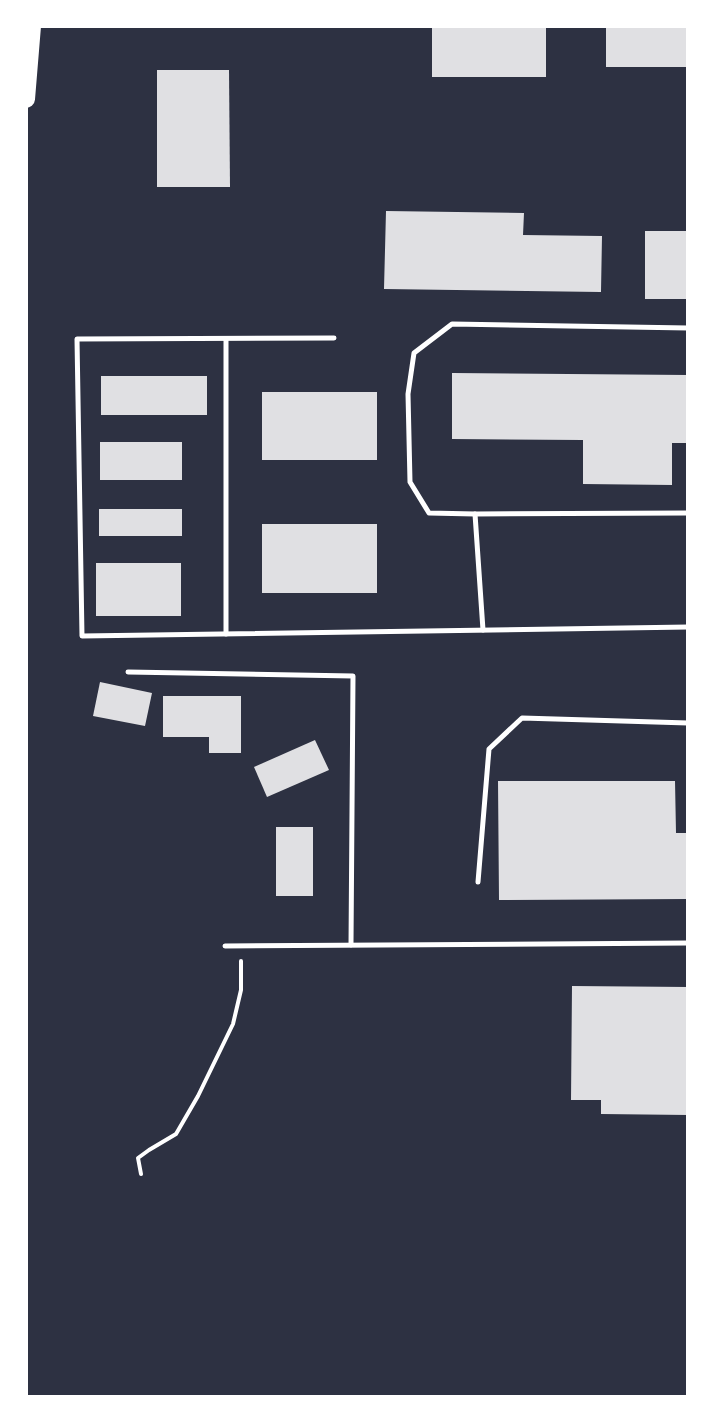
<svg xmlns="http://www.w3.org/2000/svg" width="714" height="1423" font-family="'Titillium Web',sans-serif">
<rect width="100%" height="100%" fill="#2d3142"/>
<g fill="#e0e0e3">
<rect x="432" y="26" width="114" height="51"/>
<rect x="606" y="26" width="82" height="41"/>
<path d="M157,70H229L230,187H157Z"/>
<path d="M386,211L524,213L523,235L602,236L601,292L384,289Z"/>
<rect x="645" y="231" width="43" height="68"/>
<path d="M452,373L688,375V443H672V485L583,484V440L452,439Z"/>
<rect x="101" y="376" width="106" height="39"/>
<rect x="262" y="392" width="115" height="68"/>
<rect x="100" y="442" width="82" height="38"/>
<rect x="99" y="509" width="83" height="27"/>
<rect x="262" y="524" width="115" height="69"/>
<rect x="96" y="563" width="85" height="53"/>
<path d="M100,682L152,693L145,726L93,716Z"/>
<path d="M163,696H241V753H209V737H163Z"/>
<path d="M315,740L329,770L267,797L254,767Z"/>
<path d="M498,781H675L676,833H688V899L499,900Z"/>
<rect x="276" y="827" width="37" height="69"/>
<path d="M572,986L688,987V1115L601,1114V1100H571Z"/>
</g>
<g fill="none" stroke-linecap="round" stroke-linejoin="round">
<path stroke="#fff" stroke-width="4" d="M141,1174L138,1158L149,1150L176,1134L198,1096L233,1024L241,990V961"/>
<g stroke="#fff" stroke-width="5">
<path d="M688,328L452,324L414,353L408,394L410,482L429,513L475,514L688,513"/>
<path d="M334,338L77,339L82,636L688,627"/>
<path d="M226,339V634"/>
<path d="M475,514L483,630"/>
<path d="M128,672L353,676L351,945"/>
<path d="M478,882L489,749L522,718L688,723"/>
<path d="M225,946L688,943"/>
</g>
<path stroke="#fff" stroke-width="18" d="M26,99L32,26"/>
</g>
<rect width="714" height="1423" fill="none" stroke="#ffffff" stroke-width="56"/>
</svg>
